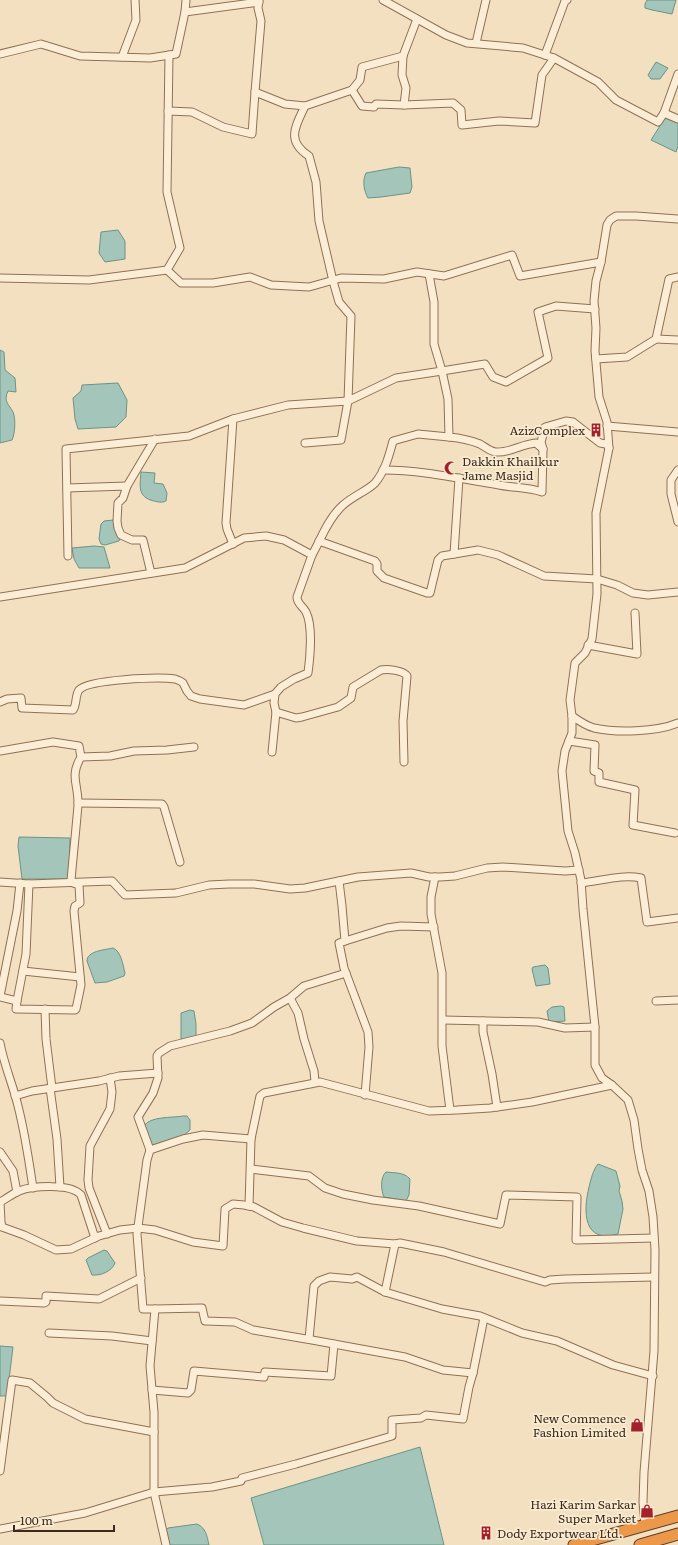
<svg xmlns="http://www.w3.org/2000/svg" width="678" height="1545" font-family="Literata,serif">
<rect width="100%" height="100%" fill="#f3e0c1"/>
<g fill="#a4c5b9" stroke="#6a9487">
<path d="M647,0H676L672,14L652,10L645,8V4Z"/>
<path d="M656,62L668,68L660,79H651L648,75Z"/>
<path d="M665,118L678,123V146L676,152L651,140Z"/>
<path d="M399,167L410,168L412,187L410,193L381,197L368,198C364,191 362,181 366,173Z"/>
<path d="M118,230L125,241V259L105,262L99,253L101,232Z"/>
<path d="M0,350L4,352L5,370L15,378L16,392L8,391C3,402 9,404 13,412C16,419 15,434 12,440L0,443Z"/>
<path d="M118,383L127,400L126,417L116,427L78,429L75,419L73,398L81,391L82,385Z"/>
<path d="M141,472L155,473L154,483L163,484L167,493L166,501C162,503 158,502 154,501C137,497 140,486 141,472Z"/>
<path d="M113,520L121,536L119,541L105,545L101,544L99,539L101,524L104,521Z"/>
<path d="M94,546L104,547L110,568H79L74,559L72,548Z"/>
<path d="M19,837L70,838L69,877L68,879H22L18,846Z"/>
<path d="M113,948C121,951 123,965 125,973L124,976L107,982L95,983L87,961C87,951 104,950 113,948Z"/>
<path d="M545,965L548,968L550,984L536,986L532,969L533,967Z"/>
<path d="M561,1006L564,1007L565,1021L549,1022L547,1011L552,1007Z"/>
<path d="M190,1010L194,1011L196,1024V1038L181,1040V1013Z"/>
<path d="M183,1116H187L190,1120V1130L183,1136L152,1147L144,1126C150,1116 172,1118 183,1116Z"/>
<path d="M598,1164L616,1171L620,1186L619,1191L622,1201L623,1209L618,1234C583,1244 583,1212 589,1187C591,1179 593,1170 598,1164Z"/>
<path d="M386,1172C394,1173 404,1172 410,1179L409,1195L406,1201L384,1197C381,1191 380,1177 386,1172Z"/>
<path d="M104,1250L107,1251L115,1263C112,1271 101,1276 92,1275L86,1260L88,1258Z"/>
<path d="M0,1346L13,1347L7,1396H0Z"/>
<path d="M420,1447L444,1545H264L251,1498Z"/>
<path d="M197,1524C206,1528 207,1536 209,1545H168L166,1530L168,1528Z"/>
</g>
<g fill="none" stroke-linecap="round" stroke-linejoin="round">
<g stroke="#8f7056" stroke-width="9">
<g id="minor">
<path d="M259,0L258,8L261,21L255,92L285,104L305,106C295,127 286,141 309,156L316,182L319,221L333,281L339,302L351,316L348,401L396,378L442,371L434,344V302L429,274"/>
<path d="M383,0L446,35L467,43L523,48L554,58L598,82L616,100L658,122L664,113L678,119"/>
<path d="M185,12L186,0"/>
<path d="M417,19L403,56L362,67L360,80L352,90L362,106L374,107L376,104L404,105L453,103L461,110L462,125L499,121L535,123L542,75L554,58"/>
<path d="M476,43L486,0"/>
<path d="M0,54L41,44L80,56L150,58L176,54L185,12L259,2"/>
<path d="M545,55L565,1L567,0"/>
<path d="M403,56L402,75L406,88L404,105"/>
<path d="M122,57L136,20L135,0"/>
<path d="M305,106L352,90"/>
<path d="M168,111L192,112L223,127L252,134L255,92"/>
<path d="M664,113L678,74"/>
<path d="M167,270L180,248L167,192L169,55"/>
<path d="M0,278L89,280L167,270L181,283H213L250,277L271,285L309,287L341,278L384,279L417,272L444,276L512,255L520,276L601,262"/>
<path d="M656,339L678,340"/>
<path d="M596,359L627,357L656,339L669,279L678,277"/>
<path d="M607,426L678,432"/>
<path d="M449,437C460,438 470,440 480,444C485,447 491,452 496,452C510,453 522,444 536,443L543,449"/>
<path d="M383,470C422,470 461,479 499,485C514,488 528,487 542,492L543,449L541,442L545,427L566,421L573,422L600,443L606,444L609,448"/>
<path d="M678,470L671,480V494L678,522"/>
<path d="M127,486L155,439"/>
<path d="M67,488L127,486L123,498L118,503L117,521L118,528L121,535L132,540H143L151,573"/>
<path d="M319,541L375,561L377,564V571L384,578L427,593H430L438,560L442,556L478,550L498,555L544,576L597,579L617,585L633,593L648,595L678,592"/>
<path d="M233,544L227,529L226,523L233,419L288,405L348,401L341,440L305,443"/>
<path d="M454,554L459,478"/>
<path d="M312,555C321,539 327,521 340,508C350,497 366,492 375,483C385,471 389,456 393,441L418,434L449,437L448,399L442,371L485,364L493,377L506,382L548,358L538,312L556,306L595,309"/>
<path d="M68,556L66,449L189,436L233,419"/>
<path d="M0,597L185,568L244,538L266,536L284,540L312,555L297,597C297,604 303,606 306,612C313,626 310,658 308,673L294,679L281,687L275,694L274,703L276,712L272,752"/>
<path d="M588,645L637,654L635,613"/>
<path d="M0,702L7,699L21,698L22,708L73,710C77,705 75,695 79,690C89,679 159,677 175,679C178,680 181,681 183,683L187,691L191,696L200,699L244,705L275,694"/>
<path d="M276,712L296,718L302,717L338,707L351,698L353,687L381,670C388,669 403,670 407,676L403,721L404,762"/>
<path d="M572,716C579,721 587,726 594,728C616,733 657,732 678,723"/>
<path d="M569,741L595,745L594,771L599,773V782L635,790L633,825L675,833"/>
<path d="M0,751L53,742L79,746L81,757L110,756L134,751L167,750L194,747"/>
<path d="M78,803L162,804L164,807L180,862"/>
<path d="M435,877L431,897V914L442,973V1046L450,1110"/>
<path d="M71,881C73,856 76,830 78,805C79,785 69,777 81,757"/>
<path d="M339,881L342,906L345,941L339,943L344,968L368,1032L369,1047L365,1095"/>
<path d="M0,882L29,884L112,881L125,895L176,893L209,885L229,884H254L290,889L305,888L358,877L411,873L429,877H440L455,876L487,868L503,867L565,871L579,870"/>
<path d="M581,883C601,881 622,874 641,878L647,922L678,918"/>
<path d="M345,941L387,928L401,926L434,927"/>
<path d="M23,971L80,977"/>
<path d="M0,996L17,911L20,883"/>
<path d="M0,997L17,1001L16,1009L75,1010L76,1009L81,985L74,911L75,906L80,903L79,885L73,883"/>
<path d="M290,998L298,1013L304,1039L314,1071L315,1082"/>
<path d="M17,1001L26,954L29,884"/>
<path d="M656,1001L678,1000"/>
<path d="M45,1009L46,1039L52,1088"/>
<path d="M443,1020L538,1022L565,1028L595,1027"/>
<path d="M483,1021V1032L492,1074L497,1107"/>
<path d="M0,1043C4,1065 13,1085 18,1106C25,1133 29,1161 33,1188"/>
<path d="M50,1088L57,1139L60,1187"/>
<path d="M15,1096L32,1091L99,1081L119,1076L158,1073"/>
<path d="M150,1150L138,1117L153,1093L158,1078L157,1056L159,1053L170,1046L230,1031L252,1023L274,1007L290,998L304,986L346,973"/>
<path d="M0,1152L13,1171L17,1192"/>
<path d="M251,1169L309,1176L325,1188L343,1194L373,1200L419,1206L500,1224L506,1195L577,1197L576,1240L654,1238"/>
<path d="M0,1202L1,1222L2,1227L24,1235L56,1250L71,1249L99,1236L120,1230L138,1228L155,1230L193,1242L223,1246L225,1209L233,1204L244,1205L254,1207L282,1222L303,1228L357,1241L395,1244L385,1292"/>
<path d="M0,1202C6,1199 12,1194 19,1191C32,1186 71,1183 81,1195L95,1238"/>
<path d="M249,1206L251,1139"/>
<path d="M107,1234L89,1188L88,1180L90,1146L110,1109L112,1092L110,1078"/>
<path d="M395,1244L400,1243L444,1252L545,1282L550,1280L565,1279L654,1277"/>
<path d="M0,1301L44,1303L46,1302V1296L99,1299L141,1278"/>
<path d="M155,1309L202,1308L205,1321L235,1322L253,1330L312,1340L405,1357L443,1370L473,1373L484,1318"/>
<path d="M49,1333L112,1336L152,1341"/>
<path d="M309,1339L314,1286L319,1281L330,1277L352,1279L357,1277L385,1292L442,1309L480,1316L522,1333L557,1341L613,1365L653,1376"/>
<path d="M152,1390L188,1393L191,1390L194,1371L264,1377L265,1372L331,1376L334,1344"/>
<path d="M0,1471L12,1380L30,1383L47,1397L53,1403L85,1419L154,1432"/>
<path d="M645,1525L643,1502L644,1472L654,1351L655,1250L653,1217L649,1191L642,1170L638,1149L634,1120L628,1100L612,1085L602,1078L595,1065V1027L583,909L581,880L575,853L568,831L562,771L565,751L572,733V716L570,700L575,663L585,653L592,639L597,594L596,513L609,448L607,422L599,397L595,351L596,328L594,301L596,281L601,262L607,225L610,220L616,216H636L678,219"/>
<path d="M0,1529L85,1513L154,1492L212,1487L241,1481L242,1478L296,1464L392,1436V1420L421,1418L426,1415L463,1419L469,1387L473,1373"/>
<path d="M166,1545L154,1492V1412L150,1366L155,1309H143L137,1234L147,1160L150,1150L183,1139L203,1135L251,1139L260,1096L264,1093L320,1082L429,1111L457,1110L490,1108L532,1102L612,1085"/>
</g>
</g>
<g stroke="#5c3e2b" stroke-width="13">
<g id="highway">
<path d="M574,1545L678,1516"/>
<path d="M640,1545L678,1534"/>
</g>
</g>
<use href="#minor" stroke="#fceed6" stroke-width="7"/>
<use href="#highway" stroke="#eb9849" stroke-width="11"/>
</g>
<defs>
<g id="building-bare" transform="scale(1.08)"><path d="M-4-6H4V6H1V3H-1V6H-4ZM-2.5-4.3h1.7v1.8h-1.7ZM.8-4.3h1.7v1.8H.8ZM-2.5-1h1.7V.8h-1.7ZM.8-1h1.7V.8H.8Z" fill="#a4202b" stroke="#f9ebd2" stroke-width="2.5" paint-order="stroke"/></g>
<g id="mosque-bare" transform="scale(1.08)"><path d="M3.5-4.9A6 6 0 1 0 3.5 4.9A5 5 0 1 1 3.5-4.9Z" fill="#a4202b" stroke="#f9ebd2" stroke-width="2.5" paint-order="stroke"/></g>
<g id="shop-bare" transform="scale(1.08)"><path d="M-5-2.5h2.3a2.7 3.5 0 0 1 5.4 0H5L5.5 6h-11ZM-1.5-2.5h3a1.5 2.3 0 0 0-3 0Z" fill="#a4202b" stroke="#f9ebd2" stroke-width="2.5" paint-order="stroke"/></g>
</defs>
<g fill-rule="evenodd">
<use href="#building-bare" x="596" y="430"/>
<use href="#mosque-bare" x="451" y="468"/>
<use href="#shop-bare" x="637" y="1425"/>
<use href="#shop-bare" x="647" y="1511"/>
<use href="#building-bare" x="486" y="1533"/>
</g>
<g text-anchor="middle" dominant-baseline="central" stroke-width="3.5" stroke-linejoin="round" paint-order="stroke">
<g font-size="12" fill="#3d2a1c" stroke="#f9ebd2" text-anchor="end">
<text x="585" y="430">AzizComplex</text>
<text x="462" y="461" text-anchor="start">Dakkin Khailkur<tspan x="462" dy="14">Jame Masjid</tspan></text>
<text x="626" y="1418">New Commence<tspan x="626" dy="14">Fashion Limited</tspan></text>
<text x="636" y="1504">Hazi Karim Sarkar<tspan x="636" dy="14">Super Market</tspan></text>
<text x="497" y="1533" text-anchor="start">Dody Exportwear Ltd.</text>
</g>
</g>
<path d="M14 1525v6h100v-6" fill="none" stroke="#3d2a1c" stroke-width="2"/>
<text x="20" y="1525" font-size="12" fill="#3d2a1c" stroke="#f9ebd2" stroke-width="3" paint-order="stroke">100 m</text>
</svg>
